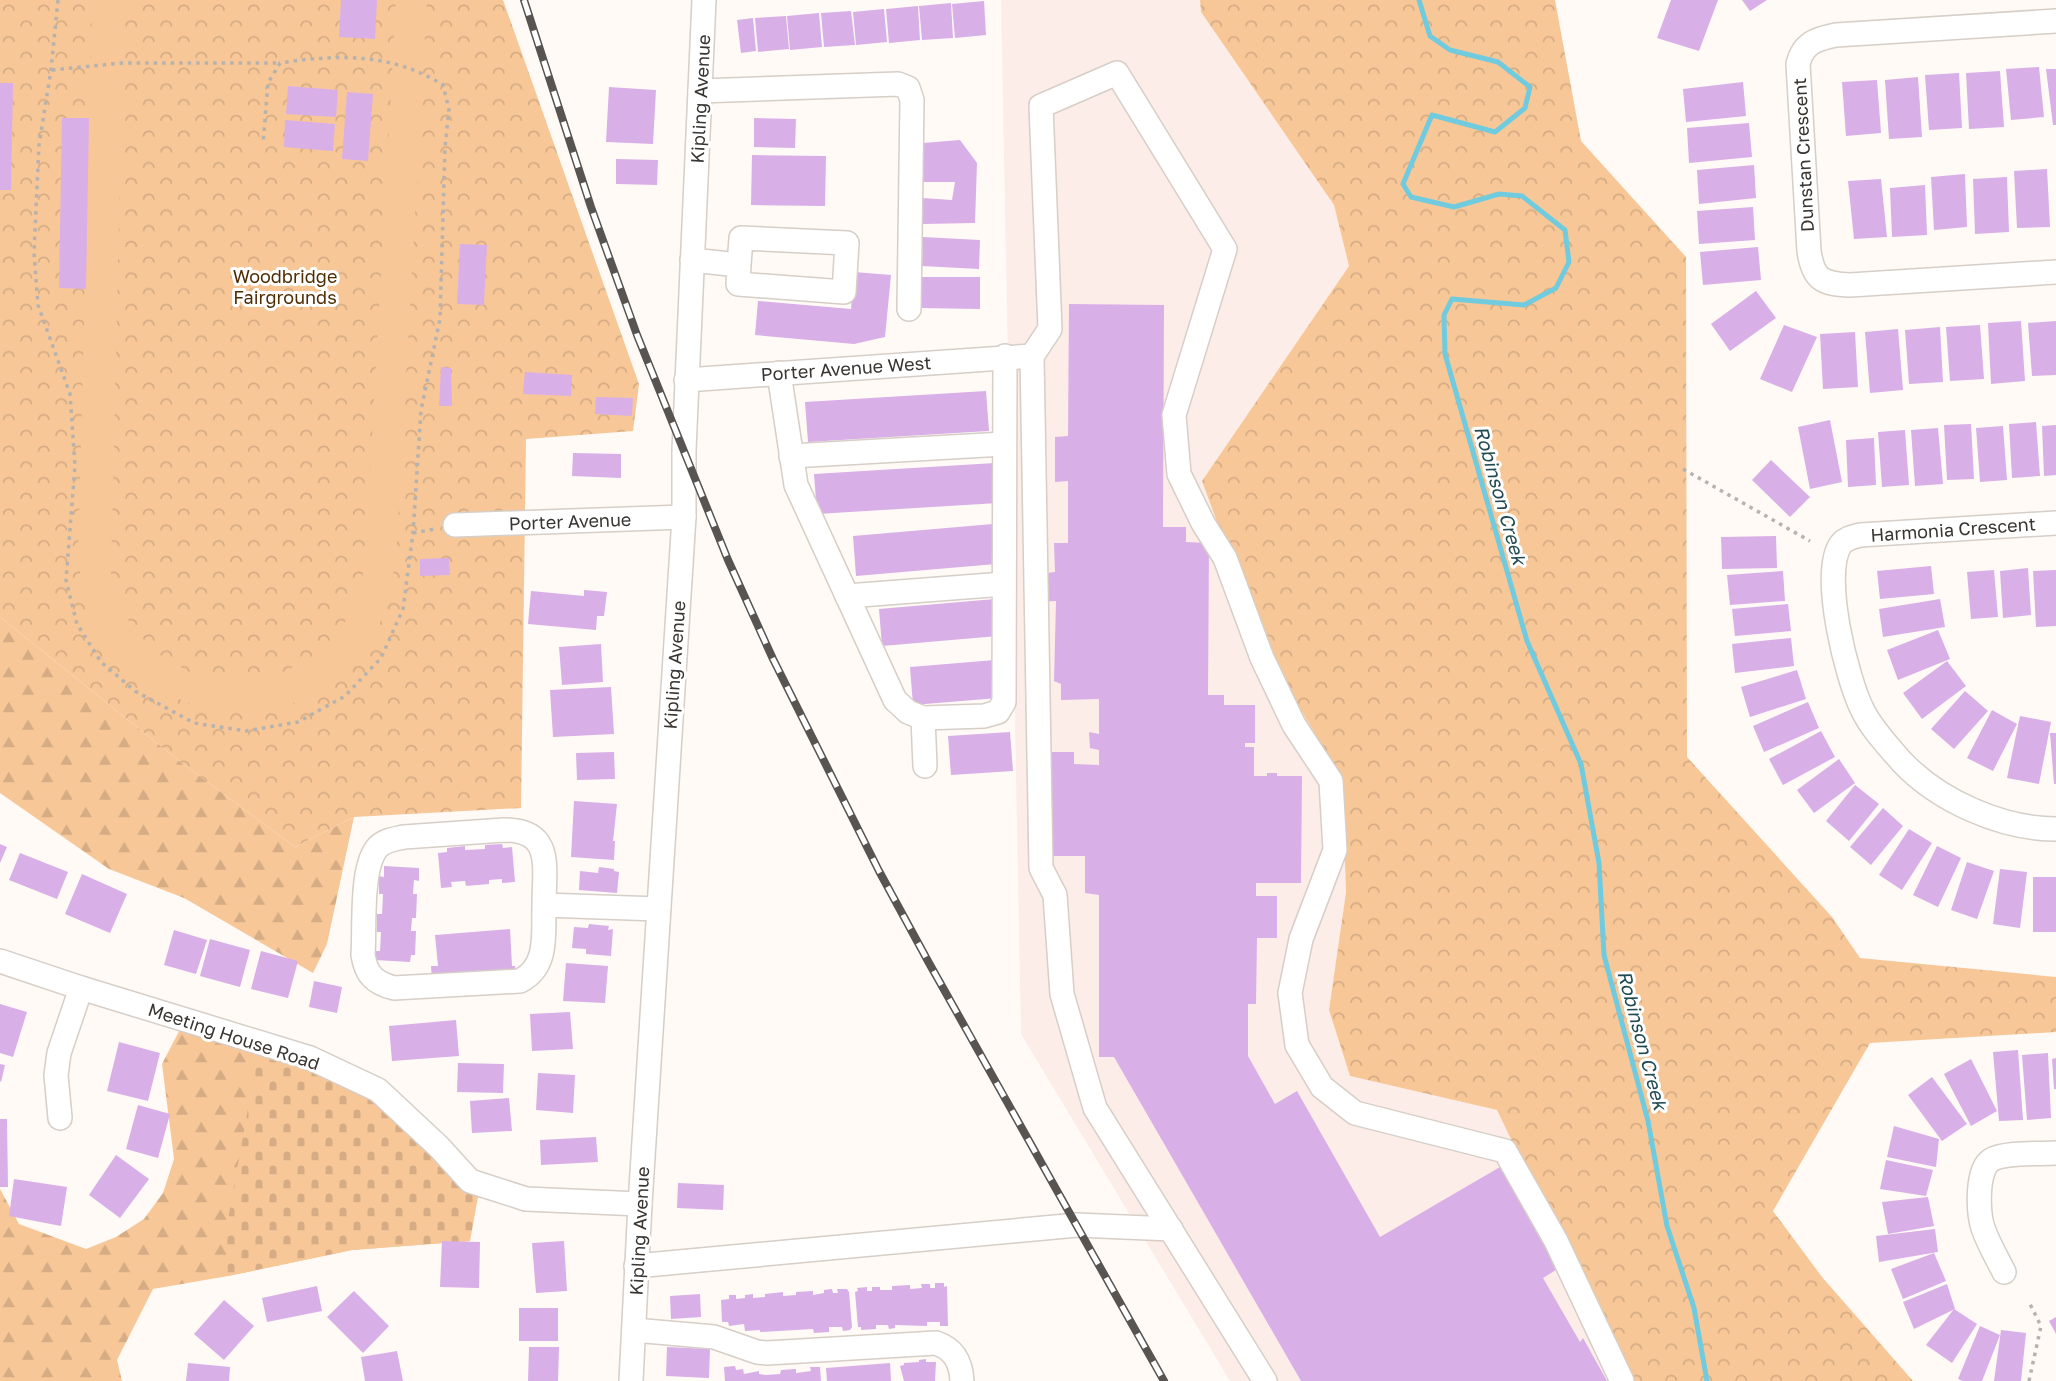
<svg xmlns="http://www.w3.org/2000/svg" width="2056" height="1381" font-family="'Golos Text',sans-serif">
<defs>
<pattern id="forest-firs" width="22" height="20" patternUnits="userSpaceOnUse" patternTransform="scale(1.75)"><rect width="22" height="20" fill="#f8c798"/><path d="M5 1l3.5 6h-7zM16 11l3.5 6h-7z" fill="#d5ac83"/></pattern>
<pattern id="cemetery-stones" width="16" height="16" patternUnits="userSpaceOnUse" patternTransform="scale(1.75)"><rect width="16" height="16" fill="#f8c798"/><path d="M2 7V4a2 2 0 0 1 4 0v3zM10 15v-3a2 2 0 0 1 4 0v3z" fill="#d5ac83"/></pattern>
<pattern id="park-crowns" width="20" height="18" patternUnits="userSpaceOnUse" patternTransform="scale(1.75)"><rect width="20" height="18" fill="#f8c798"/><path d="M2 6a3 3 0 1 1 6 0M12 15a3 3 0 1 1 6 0" fill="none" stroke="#d5ac83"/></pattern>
</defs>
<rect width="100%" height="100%" fill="#fffaf5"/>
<path fill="#fcede8" d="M1001,0H1200L1201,12L1334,205L1349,266L1202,481L1262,645L1342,779L1346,892L1329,1010L1350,1076L1497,1110L1627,1381H1230L1021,1034Z"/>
<g fill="url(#forest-firs)">
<path d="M0,617L183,764L295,847L354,817L327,944L313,973L184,898L109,869L0,793Z"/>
<path d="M188,1014L260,1042L470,1241L352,1250L228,1276L153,1289L117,1360L122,1381H0V1189L19,1224L86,1249L116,1237L144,1219L163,1193L174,1159L162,1064Z"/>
</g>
<path fill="url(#cemetery-stones)" d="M260,1042L364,1079L480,1186L470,1241L352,1250L228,1276L225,1236Z"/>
<g fill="url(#park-crowns)">
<path d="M0,0H503L639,384L633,431L526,439L521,808L354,817L295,847L183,764L0,617Z"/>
<path d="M1200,0H1555L1581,141L1686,257L1687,757L1832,917L1860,958L2056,977V1032L1870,1043L1773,1211L1822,1277L1913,1381H1627L1497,1110L1350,1076L1329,1010L1346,892L1342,779L1262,645L1202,481L1349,266L1334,205L1201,12Z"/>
</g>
<path fill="#f8c798" d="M92,0H124L111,576L125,616L152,650L189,672L231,682L273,677L312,658L342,628L361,589L366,547L396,0H427L396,560L388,597L377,633L349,669L313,697L275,709L232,712L188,703L147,684L119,664L89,625L78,560Z"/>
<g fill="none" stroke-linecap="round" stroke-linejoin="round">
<path stroke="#71cbde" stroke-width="5" d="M1419,0L1430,36L1450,50L1498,62L1530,87L1525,108L1495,132L1432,115L1403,184L1411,197L1454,207L1499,194L1522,196L1565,230L1569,262L1556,288L1524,305L1452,299L1444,315L1445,354L1527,641L1581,764L1599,863L1604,955L1648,1121L1667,1226L1694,1308L1707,1381"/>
</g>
<g fill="#d9afe7">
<path d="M341,0H377L375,39L339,37Z"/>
<path d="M1671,0H1718L1699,51L1657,38Z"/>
<path d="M1742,0H1767L1750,11Z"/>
<path d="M984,1L986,35L955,38L952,4Z"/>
<path d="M951,3L953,38L922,40L919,6Z"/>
<path d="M918,6L920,40L889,43L886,9Z"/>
<path d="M884,9L887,42L856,45L853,12Z"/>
<path d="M851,11L855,45L824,47L821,13Z"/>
<path d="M819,13L822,47L790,50L787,16Z"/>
<path d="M786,16L789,49L758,52L755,18Z"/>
<path d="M753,18L756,51L741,53L737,20Z"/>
<path d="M2039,67L2044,117L2011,120L2006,69Z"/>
<path d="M2046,69H2056V125H2053Z"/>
<path d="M2000,71L2004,127L1969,129L1966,73Z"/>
<path d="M1959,73L1962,128L1929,130L1925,75Z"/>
<path d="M1918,77L1922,137L1889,139L1885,80Z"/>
<path d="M1877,80L1881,133L1846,136L1842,82Z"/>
<path d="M1743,82L1746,116L1686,122L1683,89Z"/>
<path d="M0,83H13L11,190H0Z"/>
<path d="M288,86L338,90L336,117L286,114Z"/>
<path d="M609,87L656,90L653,144L606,142Z"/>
<path d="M347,92L373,94L368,161L342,159Z"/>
<path d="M62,118H89L86,289L59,288Z"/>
<path d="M754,118L796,119L795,148L754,147Z"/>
<path d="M285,120L335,124L333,151L284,147Z"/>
<path d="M1749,123L1752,157L1689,163L1687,128Z"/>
<path d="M960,140L977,163L975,223L923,224L922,198L952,200L955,182H922L923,143Z"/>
<path d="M752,155L826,156L825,206L751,205Z"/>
<path d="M616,159L658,160L657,185L616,184Z"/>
<path d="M1754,165L1756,198L1699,204L1697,170Z"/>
<path d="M2047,169L2050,227L2017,228L2014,171Z"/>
<path d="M1965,174L1967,227L1934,230L1931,177Z"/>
<path d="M2007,177L2009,232L1975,234L1973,179Z"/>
<path d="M1881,179L1887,237L1854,239L1848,181Z"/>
<path d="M1925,185L1927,235L1892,237L1890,188Z"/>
<path d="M1753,207L1755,240L1699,244L1697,211Z"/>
<path d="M923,237L980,240L979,269L922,266Z"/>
<path d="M460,244L487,245L484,305L457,304Z"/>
<path d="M1758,247L1761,280L1703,285L1700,252Z"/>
<path d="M854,272L891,275L885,337L854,344L755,335L758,301L851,309Z"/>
<path d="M921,277H980V309L921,308Z"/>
<path d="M1756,291L1776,318L1730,351L1711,324Z"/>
<path d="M1069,304L1164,305L1163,527H1186V542L1209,543L1208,695H1224V705H1255V743H1245V747H1254V776H1267V773H1277V776H1302L1301,883H1256V896H1277V938H1257L1256,1004H1248V1056L1275,1104L1297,1091L1380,1237L1500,1167L1559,1268L1543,1278L1580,1342L1583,1338L1607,1381H1301L1114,1057H1099V895L1085,893V856H1049V752H1074V764L1099,765V750L1090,748L1089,732L1099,734V699L1061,700V684L1054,681L1056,601L1039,602V574L1055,572L1054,543H1068V481L1055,482V437L1068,436Z"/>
<path d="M2021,321L2025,381L1991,384L1988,323Z"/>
<path d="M2056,321V375L2032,376L2028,323Z"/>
<path d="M1784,325L1817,337L1792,392L1760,379Z"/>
<path d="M1980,325L1984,379L1950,381L1946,327Z"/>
<path d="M1940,327L1943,382L1909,384L1905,330Z"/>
<path d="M1898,329L1903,390L1870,393L1865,332Z"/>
<path d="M1855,332L1858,387L1823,389L1820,334Z"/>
<path d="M441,367L451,368L452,406H439Z"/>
<path d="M525,372L572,375L571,396L523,394Z"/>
<path d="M986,391L989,431L808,442L805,402Z"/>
<path d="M596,397L633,398L632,416L595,414Z"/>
<path d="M1830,420L1842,482L1810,489L1798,427Z"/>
<path d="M2036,422L2040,476L2012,478L2009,424Z"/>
<path d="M1971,424L1974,479L1947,480L1944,425Z"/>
<path d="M2056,425V475L2044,476L2042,426Z"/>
<path d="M2003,426L2007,480L1980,482L1976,428Z"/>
<path d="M1938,428L1943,484L1915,486L1911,430Z"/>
<path d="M1905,430L1909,485L1882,487L1878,432Z"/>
<path d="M1874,438L1876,485L1848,487L1846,440Z"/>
<path d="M573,453L621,454V478L572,476Z"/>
<path d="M1771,460L1810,497L1790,517L1752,480Z"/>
<path d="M995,463L998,503L817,514L814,474Z"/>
<path d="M993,524L996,564L856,576L853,536Z"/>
<path d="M1776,536L1777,568L1722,569L1721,537Z"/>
<path d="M449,558L450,575L420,576V559Z"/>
<path d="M1931,566L1934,594L1880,599L1877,571Z"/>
<path d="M2028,568L2031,615L2003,618L2000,571Z"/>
<path d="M1994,570L1998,617L1971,619L1967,572Z"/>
<path d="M2056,570V626L2036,627L2033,571Z"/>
<path d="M1783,571L1785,601L1730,605L1727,575Z"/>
<path d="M584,590L607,592L604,616H597L596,630L528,624L531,591L584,596Z"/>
<path d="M995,599L998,636L882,646L879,609Z"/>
<path d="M1940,599L1945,627L1883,637L1879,609Z"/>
<path d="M1788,604L1791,631L1735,636L1732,609Z"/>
<path d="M1938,630L1950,659L1898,680L1887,650Z"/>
<path d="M1791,638L1794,666L1735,673L1732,644Z"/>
<path d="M601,644L603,682L562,685L559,647Z"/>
<path d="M995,660L998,698L913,705L910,667Z"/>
<path d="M1947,661L1966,686L1922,719L1903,693Z"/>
<path d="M1797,670L1806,699L1750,717L1741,687Z"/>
<path d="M611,687L614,734L553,737L550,690Z"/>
<path d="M1965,691L1988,711L1954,749L1931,729Z"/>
<path d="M1808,702L1819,728L1764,752L1753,726Z"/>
<path d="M1992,710L2017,724L1993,771L1967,758Z"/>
<path d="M2020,716L2051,722L2039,784L2007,778Z"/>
<path d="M1821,731L1835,757L1783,785L1769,759Z"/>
<path d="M1010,732L1013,771L951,775L948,736Z"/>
<path d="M2050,733H2056V784H2054Z"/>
<path d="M614,752L615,779L577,780L576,753Z"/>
<path d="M1839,759L1855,783L1814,813L1797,790Z"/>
<path d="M1855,785L1879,804L1849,841L1826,821Z"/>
<path d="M574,801L617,804L613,841H615L614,860L571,857Z"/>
<path d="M1883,808L1903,826L1871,865L1850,847Z"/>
<path d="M1909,829L1932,843L1902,890L1879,875Z"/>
<path d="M0,844L7,847L0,863Z"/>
<path d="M502,844L503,848L512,847L515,882L502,883V879L489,880V884L466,886L465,881L451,882L452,887L441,888L438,853L447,852V848L465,846V850L485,849V845Z"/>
<path d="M1937,846L1961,858L1938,907L1913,895Z"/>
<path d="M20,853L68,872L57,899L9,880Z"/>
<path d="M1967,862L1994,871L1977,919L1951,910Z"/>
<path d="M384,866L419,868V881L414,880L413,894H417L416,918H412L411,931H416L415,955H411L410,962L375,960V951H380L381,932H377V914H382L383,894H379V876L384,877Z"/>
<path d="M599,867L614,869V871L619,872L617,893L579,890L580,871L598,873Z"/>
<path d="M2000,869L2027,872L2020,928L1993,924Z"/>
<path d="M82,874L127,894L110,933L65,914Z"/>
<rect x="2033" y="877" width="23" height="55"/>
<path d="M589,924L609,926L608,930L613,929L611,956L586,954V949L572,948L574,927L588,928Z"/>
<path d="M510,929L512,966H515L516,975L432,981L431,966H438L435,935Z"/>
<path d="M174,930L207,940L196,974L164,965Z"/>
<path d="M210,939L250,950L240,987L200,976Z"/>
<path d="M261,951L298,961L288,998L251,989Z"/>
<path d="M566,963L608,966L605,1003L563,1001Z"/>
<path d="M314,981L342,987L337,1013L309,1007Z"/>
<path d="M0,1004L27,1012L13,1057L0,1053Z"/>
<path d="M570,1012L573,1049L532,1051L530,1014Z"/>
<path d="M456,1020L459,1056L392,1061L389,1026Z"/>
<path d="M119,1042L160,1053L148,1101L107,1091Z"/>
<path d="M2018,1050L2023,1120L1999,1121L1993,1052Z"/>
<path d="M2048,1053L2051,1118L2027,1120L2022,1055Z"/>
<path d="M2056,1058V1089H2054L2052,1059Z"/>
<path d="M1971,1059L1997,1111L1971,1126L1944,1074Z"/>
<path d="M458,1063L504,1064L503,1093L457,1092Z"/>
<path d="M0,1064L5,1065L1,1082L0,1081Z"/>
<path d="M538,1073L575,1075L573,1113L536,1110Z"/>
<path d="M1932,1077L1967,1124L1942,1141L1908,1095Z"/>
<path d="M509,1098L512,1131L472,1133L470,1101Z"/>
<path d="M138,1105L170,1114L158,1158L126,1149Z"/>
<path d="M0,1119H7L8,1187H0Z"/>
<path d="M1894,1126L1939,1139L1936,1167L1887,1157Z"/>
<path d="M596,1137L598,1162L541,1165L540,1140Z"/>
<path d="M116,1155L149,1179L120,1218L89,1195Z"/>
<path d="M1886,1160L1933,1170L1926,1196L1880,1189Z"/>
<path d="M14,1179L67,1187L61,1226L9,1216Z"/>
<path d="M678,1183L724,1185L723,1210L677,1208Z"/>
<path d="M1928,1197L1934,1226L1888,1234L1882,1202Z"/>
<path d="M1935,1229L1938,1252L1879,1262L1876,1236Z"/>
<path d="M442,1241L480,1242L479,1288L440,1287Z"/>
<path d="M564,1241L567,1291L536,1293L532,1243Z"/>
<path d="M1934,1253L1946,1281L1903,1299L1891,1269Z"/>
<path d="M935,1283H944V1287L947,1286L948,1326H940V1322H927V1326L895,1325V1328L889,1329L888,1325H876V1329L861,1330V1327H858L855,1292L858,1291L857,1288L867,1287V1291H872V1287H880V1290H892V1286L910,1285V1289L922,1288L921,1284H930V1288H935Z"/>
<path d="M1947,1284L1955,1309L1914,1329L1903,1302Z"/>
<path d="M317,1286L322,1311L267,1322L262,1298Z"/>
<path d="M832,1289L833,1293H838L837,1289H847L849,1292L852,1327L850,1330L843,1331L842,1327H829V1332L814,1333L813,1329L760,1332V1330L745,1331L744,1324L729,1326L728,1322H722L721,1300L729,1299V1295H736V1299L745,1298V1295L753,1294V1298L765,1297V1294L783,1292V1296L796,1295V1292L813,1291V1295L824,1293V1290Z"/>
<path d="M354,1291L389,1326L363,1353L327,1317Z"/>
<path d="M700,1294L701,1317L671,1319L670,1296Z"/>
<path d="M224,1300L254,1326L224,1360L194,1334Z"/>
<rect x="519" y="1308" width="39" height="33"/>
<path d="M1954,1309L1977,1324L1952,1363L1926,1345Z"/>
<path d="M2056,1317V1334L2049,1321Z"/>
<path d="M1980,1326L2000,1335L1982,1381H1963L1958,1379Z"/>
<path d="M2001,1330L2026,1333L2021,1381H1994Z"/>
<path d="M529,1347H559L558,1381H528Z"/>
<path d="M667,1347L710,1349L709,1378L666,1376Z"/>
<path d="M397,1351L403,1381H365L361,1357Z"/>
<path d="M926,1359V1362H936L935,1381H904L900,1366L904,1365V1363L919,1362V1360Z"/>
<path d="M188,1363L230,1367L229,1381H186Z"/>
<path d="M890,1363L891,1381H827L826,1368Z"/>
<path d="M735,1366L736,1370L743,1369L744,1374L759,1371V1374L766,1375L780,1374L781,1370L796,1369V1373L811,1371L810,1367H820L821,1381H725L724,1367Z"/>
</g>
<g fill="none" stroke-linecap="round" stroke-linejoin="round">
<g stroke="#d6cec7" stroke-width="26">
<g id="minor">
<path d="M2056,21L1836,35C1816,39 1803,43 1798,64L1809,251C1813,279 1822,284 1850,285L2056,272"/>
<path d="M700,91L898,84L908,88L912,100L909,309"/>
<path d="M692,260L739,265L741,238L847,243L844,292L738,284L739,265"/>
<path d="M1032,356L1050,329L1041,106L1117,73L1225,249L1174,415L1179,474L1203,523L1225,558L1262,658L1294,725L1331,781L1335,850L1301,939L1290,993L1297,1045L1322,1087L1355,1113L1505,1151L1556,1241L1622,1381"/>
<path d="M779,373L796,485L895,700L908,712L923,718L984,716L998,712L1004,702L1005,356"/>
<path d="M686,380L1032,356L1041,868L1055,895L1062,994L1095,1108L1265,1381"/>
<path d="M791,456L1004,444"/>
<path d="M2056,523L1860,535C1853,537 1846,538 1841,544C1820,573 1847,680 1863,711C1872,729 1888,746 1902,762C1939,801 2002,829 2056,829"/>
<path d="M455,525L684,517"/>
<path d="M847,596L1004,584"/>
<path d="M923,718L925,766"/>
<path d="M544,905C544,867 554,830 504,830L404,837C395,839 385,840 378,847C360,866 365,929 363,955C366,975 375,983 394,988L520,981C549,966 543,934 544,905L658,909"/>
<path d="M0,961L81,988L310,1058L378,1090L439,1147L470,1181L526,1199L640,1204"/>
<path d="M60,1118L56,1075L59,1053L81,988"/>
<path d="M636,1266L1077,1225L1171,1229"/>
<path d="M2004,1272C1997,1258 1988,1243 1983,1228C1978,1212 1976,1170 1991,1160C2004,1152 2041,1154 2056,1153"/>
<path d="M634,1330L714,1337L757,1352L767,1353L936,1343C954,1349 961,1362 962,1381"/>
<path d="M631,1381L640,1204L684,517V450L704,0"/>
</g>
</g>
<g stroke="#b6b2ae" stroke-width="3.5" stroke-dasharray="3.5 5" stroke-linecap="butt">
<path d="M58,0L51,70L39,145L34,253L38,305L70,394L75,466L66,580L77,624L101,662L135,691L194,723L246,731L298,722L345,696L381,658L403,609L413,533L421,410L440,319L445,147L449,109L443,85C392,53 338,54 280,63L268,83L263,143"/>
<path d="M52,70L122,63H280"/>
<path d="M1683,469L1810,541"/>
<path d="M413,533L435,529"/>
<path d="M2029,1381L2041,1326L2029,1302"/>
</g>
<use href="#minor" stroke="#fff" stroke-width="23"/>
<g stroke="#575451" stroke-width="8">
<path id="rail" d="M524,0L591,207L637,335L728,560L773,659L879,871L929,963L1164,1381"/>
</g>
<use href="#rail" stroke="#fff" stroke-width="5" stroke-dasharray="16" stroke-linecap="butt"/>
</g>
<g text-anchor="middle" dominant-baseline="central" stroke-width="6" stroke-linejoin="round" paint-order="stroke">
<g font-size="18" fill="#383532" stroke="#fff">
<text transform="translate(700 99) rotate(-87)">Kipling Avenue</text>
<text transform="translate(1803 155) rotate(-93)">Dunstan Crescent</text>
<text transform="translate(846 368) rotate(-4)">Porter Avenue West</text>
<text transform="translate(570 521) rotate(-2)">Porter Avenue</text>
<text transform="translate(1953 529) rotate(-4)">Harmonia Crescent</text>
<text transform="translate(674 665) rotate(-86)">Kipling Avenue</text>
<text transform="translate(234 1036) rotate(18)">Meeting House Road</text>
<text transform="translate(639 1231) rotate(-87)">Kipling Avenue</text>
</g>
<g font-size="18" fill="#4f2d03" stroke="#fff">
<text x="285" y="276">Woodbridge<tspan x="285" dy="21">Fairgrounds</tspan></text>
</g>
<g font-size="19" font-style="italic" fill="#214a52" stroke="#fff">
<text transform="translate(1501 495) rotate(74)">Robinson Creek</text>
<text transform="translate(1643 1040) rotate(75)">Robinson Creek</text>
</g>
</g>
</svg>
